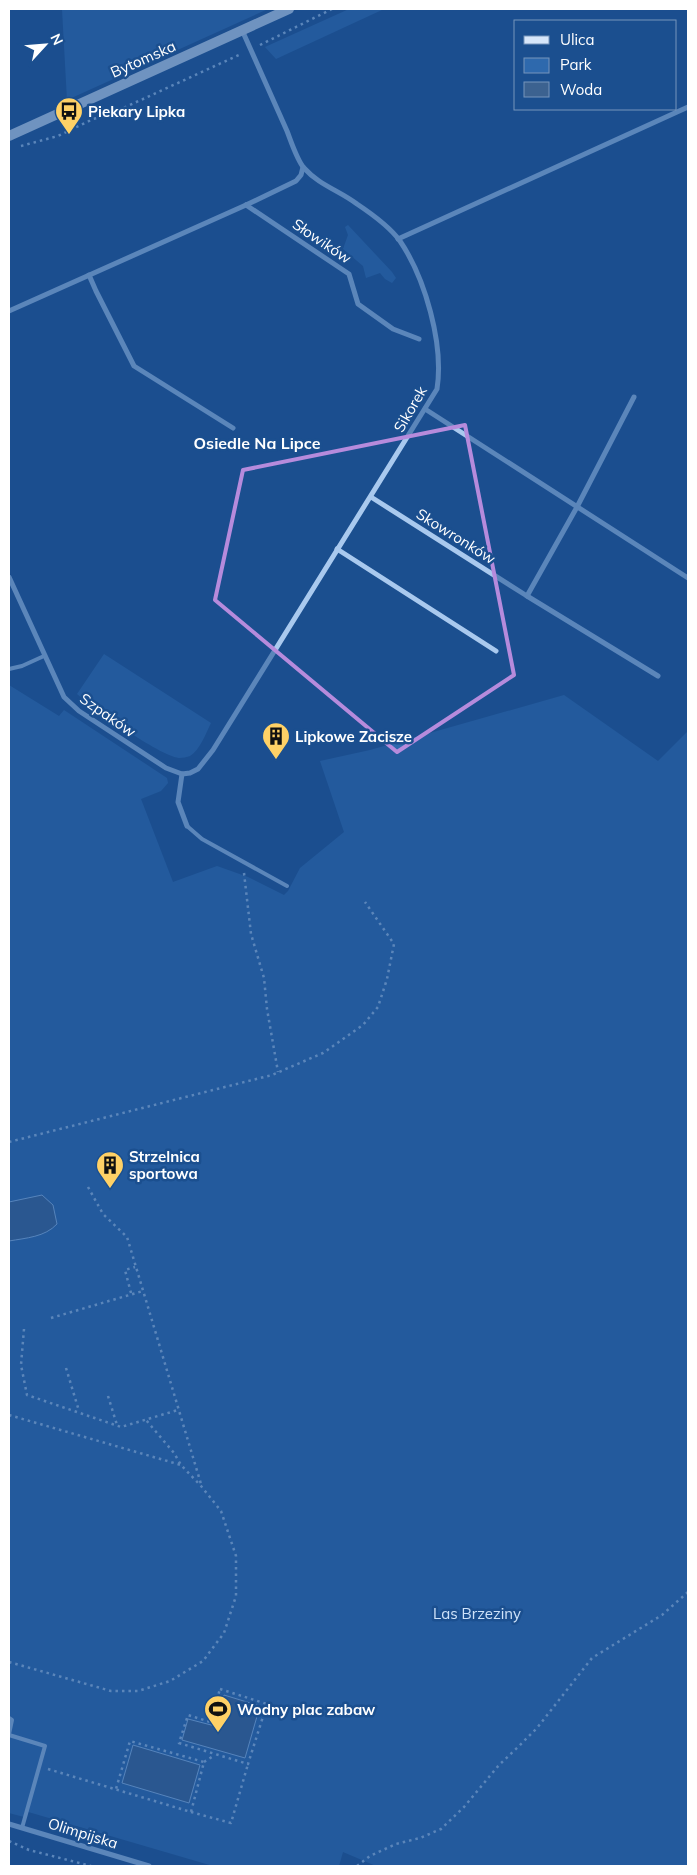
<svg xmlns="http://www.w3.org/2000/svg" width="697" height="1875" font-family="Mulish,sans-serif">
<rect width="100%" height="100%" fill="#1b4f8f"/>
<g fill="#2e69ad">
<path d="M62,9H268L67,100Z"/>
<path d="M349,9H384L276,59L265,47Z"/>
<path d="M348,225L392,272L396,278L392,283L385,279L380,273L366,278L363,266L343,249L348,235L345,227Z"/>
<path d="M104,654L211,723C206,733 200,750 190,756C187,757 182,758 179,758C158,755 95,709 77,694Z"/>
<path d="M9,685L59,716L64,710L167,778L168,783L161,791L141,799L173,882L217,866L248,877L284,895L288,891L300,868L344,832L320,761L370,750L564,695L658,761L688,731V1866H376L343,1852L339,1866H213L25,1811L24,1817L9,1813Z"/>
</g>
<g fill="#3c6290" stroke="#9cc4f0">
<path d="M42,1195L53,1205L57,1224C45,1237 26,1238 9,1241V1202Z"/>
<path d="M224,1695L260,1706L245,1758L182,1740L188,1719L215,1726Z"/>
<path d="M133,1745L200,1765L189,1803L122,1783Z"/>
</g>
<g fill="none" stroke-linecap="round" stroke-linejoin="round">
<g stroke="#a9c9ee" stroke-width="2.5" stroke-dasharray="2.5 4" stroke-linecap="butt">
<path d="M260,45L332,9"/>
<path d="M21,146L58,136L93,119L106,116L241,54"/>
<path d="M244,873L251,934L264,978L267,1009L278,1072"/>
<path d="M9,1142L272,1075L323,1053L363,1025L378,1007L387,979L394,944L365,902"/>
<path d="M88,1187L103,1214L127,1237L201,1484"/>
<path d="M131,1293L125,1270L135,1267"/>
<path d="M51,1318L143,1291"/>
<path d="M24,1329L21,1365L27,1395L121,1427L178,1410"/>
<path d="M66,1368L79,1411"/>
<path d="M108,1396L117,1425"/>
<path d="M9,1415L181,1465"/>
<path d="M9,1662L111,1691H138L170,1681L203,1661L224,1633L236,1596V1556L221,1511L201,1486L181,1465L174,1453L146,1420"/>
<path d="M220,1689L267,1704L248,1764L179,1743L188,1715L210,1722Z"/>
<path d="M204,1762L215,1755"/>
<path d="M48,1769L191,1812L204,1762L130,1741L116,1789"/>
<path d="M191,1812L231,1823L248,1764"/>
<path d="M9,1841L29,1850L91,1866"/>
<path d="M357,1866L370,1856L396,1844L420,1838L441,1829L464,1807L499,1765L519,1746L537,1728L592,1658L662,1615L688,1592"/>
</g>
<g stroke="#a9c9ee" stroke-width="4">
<path d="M9,669L22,666L44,656"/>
<path d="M187,826L202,839L287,886"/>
<path d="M9,1718L12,1720L9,1734"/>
<path d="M9,1735L45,1746L22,1828"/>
</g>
<g stroke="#a9c9ee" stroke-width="5">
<path d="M246,205L349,274L358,304L393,329L419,339"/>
<path d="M398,239L688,107"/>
<path d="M89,275L96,291L134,366L233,428"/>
<path d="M9,311L246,205L296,181L301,175L303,167"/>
<path d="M425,409L688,578"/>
<path d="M371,497L527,596L577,507L634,397"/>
<path d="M337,549L496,651"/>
<path d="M9,577L64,697L79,711L166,768L182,774L190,773L198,769L213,750L437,389C444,344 425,278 400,241C390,227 372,214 357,204C340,191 319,185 304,168C297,160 291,141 287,131C272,97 257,64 242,30"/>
<path d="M527,596L658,676"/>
<path d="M182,774L178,802L187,826"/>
<path d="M9,1824L149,1866"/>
</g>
<path stroke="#d6e6fa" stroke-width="10" d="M9,136L289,9"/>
</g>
<path d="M0 0H697V1875H0ZM465,425L514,675L397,752L215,600L243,470Z" fill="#1b4f8f" fill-opacity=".55" fill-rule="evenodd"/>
<path fill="none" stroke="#b68bdc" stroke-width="4" stroke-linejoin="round" d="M465,425L514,675L397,752L215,600L243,470Z"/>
<defs>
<g id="bus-pin" transform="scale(1.4375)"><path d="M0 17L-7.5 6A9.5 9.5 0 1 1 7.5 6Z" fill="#ffd166" stroke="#1b4f8f"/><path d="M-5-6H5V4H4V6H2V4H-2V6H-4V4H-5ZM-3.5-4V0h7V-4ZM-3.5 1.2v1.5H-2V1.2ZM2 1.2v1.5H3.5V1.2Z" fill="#111"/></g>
<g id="building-pin" transform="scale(1.4375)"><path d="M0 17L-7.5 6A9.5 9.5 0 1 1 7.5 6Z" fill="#ffd166" stroke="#1b4f8f"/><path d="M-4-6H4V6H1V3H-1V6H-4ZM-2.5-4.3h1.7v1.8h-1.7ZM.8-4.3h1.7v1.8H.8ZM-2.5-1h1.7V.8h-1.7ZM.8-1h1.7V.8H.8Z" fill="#111"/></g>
<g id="stadium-pin" transform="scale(1.4375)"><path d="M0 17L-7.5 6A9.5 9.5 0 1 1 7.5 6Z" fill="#ffd166" stroke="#1b4f8f"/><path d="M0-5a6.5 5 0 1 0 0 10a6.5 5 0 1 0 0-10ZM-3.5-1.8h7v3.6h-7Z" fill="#111"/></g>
</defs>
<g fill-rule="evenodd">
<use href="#bus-pin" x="69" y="111"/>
<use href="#building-pin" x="276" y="736"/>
<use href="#building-pin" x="110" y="1165"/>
<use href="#stadium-pin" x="218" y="1709"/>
</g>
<g text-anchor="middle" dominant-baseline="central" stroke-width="5" stroke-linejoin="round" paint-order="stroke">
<g font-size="15" fill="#fff" stroke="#1b4f8f">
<text transform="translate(143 59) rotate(-24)">Bytomska</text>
<text transform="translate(322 241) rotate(34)">Słowików</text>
<text transform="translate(410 409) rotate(-60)">Sikorek</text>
<text transform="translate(456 536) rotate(32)">Skowronków</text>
<text transform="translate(108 715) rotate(35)">Szpaków</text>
<text transform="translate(83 1833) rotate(17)">Olimpijska</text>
</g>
<g font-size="15" font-weight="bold" fill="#fff" stroke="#1b4f8f" text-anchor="start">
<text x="88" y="111">Piekary Lipka</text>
<text x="295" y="736">Lipkowe Zacisze</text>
<text x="129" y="1156">Strzelnica<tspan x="129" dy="17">sportowa</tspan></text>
<text x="237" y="1709">Wodny plac zabaw</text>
</g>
<g font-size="15" fill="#cfe3fa" stroke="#1b4f8f">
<text x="477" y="1613">Las Brzeziny</text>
</g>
<g font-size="16" font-weight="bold" fill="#fff" stroke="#1b4f8f">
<text x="257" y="443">Osiedle Na Lipce</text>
</g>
</g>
<rect width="697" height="1875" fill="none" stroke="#ffffff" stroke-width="20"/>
<rect x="514" y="20" width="162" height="90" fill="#1b4f8f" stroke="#7695bc"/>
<rect x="524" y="36" width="25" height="8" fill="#d6e6fa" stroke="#7695bc"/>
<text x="560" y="45" font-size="15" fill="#ffffff">Ulica</text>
<rect x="524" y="58" width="25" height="15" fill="#2e69ad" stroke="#7695bc"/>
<text x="560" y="70" font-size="15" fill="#ffffff">Park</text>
<rect x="524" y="82" width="25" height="15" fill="#3c6290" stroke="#7695bc"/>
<text x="560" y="95" font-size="15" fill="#ffffff">Woda</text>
<g transform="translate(45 45) rotate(64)" stroke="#1b4f8f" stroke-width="4" paint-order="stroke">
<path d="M0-4L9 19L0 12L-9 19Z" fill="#ffffff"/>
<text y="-8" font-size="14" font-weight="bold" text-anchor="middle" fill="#ffffff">N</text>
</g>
</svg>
